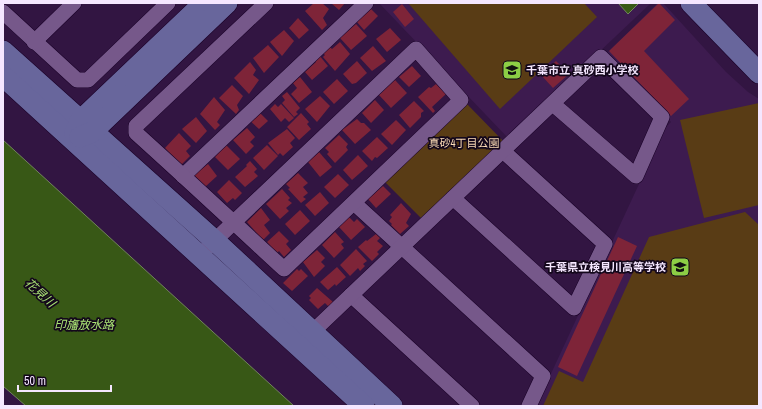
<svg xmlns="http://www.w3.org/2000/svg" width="762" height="409" font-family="'Archivo Narrow','Noto Sans JP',sans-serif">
<rect width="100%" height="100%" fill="#321542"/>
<g fill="#3d1b4f">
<path d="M379,3H651L508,138Z"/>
<path d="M658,3H663L726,72L748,92L759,99V406H536L665,128L671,122L607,53Z"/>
</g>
<g fill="#593c15">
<path d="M408,3H584L597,17L500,109Z"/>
<path d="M466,103L505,143L423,220L384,181Z"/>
<path d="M759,103V205L704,218L680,120Z"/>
<path d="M745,212L759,225V406H543L559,371L583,382L649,237Z"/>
</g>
<g fill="#385816" stroke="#71835c">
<path d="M618,3H639L628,14Z"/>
<path d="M3,140L294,406H26L3,386Z"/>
</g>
<g fill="#7e2438">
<path d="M314,3H322L329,9L323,18L327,25L322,30L305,11Z"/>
<path d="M331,3H345L339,10Z"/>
<path d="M659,3L675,20L644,51L689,99L671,116L609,51Z"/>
<path d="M402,4L414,19L405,27L393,12Z"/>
<path d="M371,9L378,16L364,30L357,22Z"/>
<path d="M298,18L309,30L299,39L289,28Z"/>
<path d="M356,24L367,36L351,50L340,38Z"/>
<path d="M390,28L401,40L387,52L376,39Z"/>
<path d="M284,30L294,41L282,56L270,42Z"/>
<path d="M340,42L350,54L335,71L323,57L325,55L322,52L329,46L332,49Z"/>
<path d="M268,45L279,57L264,73L253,58Z"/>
<path d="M373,46L386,61L372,71L360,58Z"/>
<path d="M319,55L328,66L312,80L305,72L316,62L314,60Z"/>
<path d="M357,61L367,73L356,83L352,84L343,74Z"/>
<path d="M556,61L569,74L553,88L541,75Z"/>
<path d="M250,62L256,70L253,75L259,80L249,94L234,78Z"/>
<path d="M412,66L421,76L409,87L399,77Z"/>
<path d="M300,77L312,92L299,103L291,94L297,88L293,83Z"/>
<path d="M337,79L348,91L334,104L323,92Z"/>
<path d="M395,80L407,93L391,108L379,95Z"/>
<path d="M436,84L446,94L432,107L435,111L433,113L418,97L429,87L431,88Z"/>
<path d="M232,85L243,96L237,105L239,110L236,114L219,98Z"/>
<path d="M287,92L300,108L296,112L298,114L294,117L282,103L285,100L282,96Z"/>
<path d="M320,96L330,106L317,122L305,109Z"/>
<path d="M214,97L225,110L217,122L220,125L215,130L200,114Z"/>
<path d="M375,100L384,110L371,123L362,113Z"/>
<path d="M414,101L424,111L421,113V117L410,128L399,115Z"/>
<path d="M275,104L278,107L281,104L294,118L289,122L285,118L281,122L270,109Z"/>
<path d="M257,110L268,121L259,129L248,119Z"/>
<path d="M301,113L309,122L307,124L311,129L299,140L287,127Z"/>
<path d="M196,117L207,131L196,143L182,129Z"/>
<path d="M357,119L361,123H364L371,130L355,144L342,130Z"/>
<path d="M396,120L406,130L392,145L381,134Z"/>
<path d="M247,128L255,137L250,142L254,146L246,154L233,140Z"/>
<path d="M287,129L295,138L290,143L293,147L283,156L280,153L278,155L268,143Z"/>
<path d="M179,133L191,146L186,151L190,156L181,165L165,148Z"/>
<path d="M339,135L348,144L346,147L348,150L335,163L327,154L329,152L325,148Z"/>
<path d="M377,137L388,148L377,158L375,157L372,161L362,151Z"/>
<path d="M226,145L240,159L228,170L215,157Z"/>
<path d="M267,145L278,156L264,170L253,158Z"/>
<path d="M319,152L332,167L320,177L308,162Z"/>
<path d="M358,155L368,166L352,180L343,170Z"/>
<path d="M250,161L257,169L254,172L258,176L245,187L235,177L247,166L246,165Z"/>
<path d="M208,164L217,176L205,187L194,175Z"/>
<path d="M298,173L308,183L303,187L308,193L303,197L306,199L301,203L288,189L290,188L286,184Z"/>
<path d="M338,174L349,185L335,198L324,187Z"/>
<path d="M229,180L242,193L235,200L233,198L227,203L217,192Z"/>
<path d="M383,186L391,194L376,208L368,199Z"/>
<path d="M282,189L290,198L288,200L292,203L286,208L289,211L280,219L266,204Z"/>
<path d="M320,192L329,203L315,216L305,205Z"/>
<path d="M401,203L411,214L406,223L409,226L400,234L391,225L392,224L389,221L392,217L390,215Z"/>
<path d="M261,208L270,220L264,225L270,233L263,240L247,222Z"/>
<path d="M300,210L310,221L295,235L285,224Z"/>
<path d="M349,217L354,222L357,219L365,227L351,240L339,227Z"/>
<path d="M279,231L289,241L286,244L291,250L284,257L279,251L277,253L267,242Z"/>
<path d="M335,232L344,242L341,244L344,248L334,258L322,245Z"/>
<path d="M376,234L380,238L377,241L383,246L377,252L379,254L372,261L358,247L366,240L367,241Z"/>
<path d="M618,237L637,246L577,376L558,367Z"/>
<path d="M356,249L367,261L363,264L365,266L360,271L358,268L350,276L340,265Z"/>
<path d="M317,250L325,258L321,262L325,266L314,277L303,262Z"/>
<path d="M337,267L346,277L336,286L335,284L328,290L320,282Z"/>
<path d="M297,269L299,271L301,269L308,276L292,291L283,283Z"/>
<path d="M317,288L333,302L329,307L325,303L318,309L309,300L311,298L309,296Z"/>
</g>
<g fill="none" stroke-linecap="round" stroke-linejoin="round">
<g stroke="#190027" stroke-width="16">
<g id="street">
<path d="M3,12L77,80H88L168,3"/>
<path d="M34,42L74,3"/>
<path d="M183,176L366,3"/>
<path d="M453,198L574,308L605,244L503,151"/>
<path d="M354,203L543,376L529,406"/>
<path d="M208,247L234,222L416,49L461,100L284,269C235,224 186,178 136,133V126L266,3"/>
<path d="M351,295L472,406"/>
<path d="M306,338L601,57L662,117L636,176L553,104"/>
</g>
</g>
<g stroke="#190027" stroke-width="22">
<g id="secondary">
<path d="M691,3L759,73"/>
<path d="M3,51L215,241L392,406"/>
<path d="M3,76L364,406"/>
<path d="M75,133L80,121L204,3"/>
<path d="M80,137L92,132L227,3"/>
</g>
</g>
<use href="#street" stroke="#76588a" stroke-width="15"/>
<use href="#secondary" stroke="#68669c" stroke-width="21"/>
</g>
<defs>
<g id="school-square" transform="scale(1)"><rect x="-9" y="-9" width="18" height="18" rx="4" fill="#8cce45" stroke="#13071b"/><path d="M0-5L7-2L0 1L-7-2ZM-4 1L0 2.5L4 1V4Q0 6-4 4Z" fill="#111"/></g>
</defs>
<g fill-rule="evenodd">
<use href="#school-square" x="512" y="70"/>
<use href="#school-square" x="680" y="267"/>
</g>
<g text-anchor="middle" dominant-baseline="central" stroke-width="3.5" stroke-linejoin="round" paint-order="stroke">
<g font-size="11" font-weight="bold" fill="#f5e7ff" stroke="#13071b" text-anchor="start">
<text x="526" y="70">千葉市立 真砂西小学校</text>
<text x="666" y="267" text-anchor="end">千葉県立検見川高等学校</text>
</g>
<g font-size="11" fill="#fcdcb6" stroke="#13071b">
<text x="464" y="143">真砂4丁目公園</text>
</g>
<g font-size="12" font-style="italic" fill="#aae475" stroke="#13071b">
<text transform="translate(40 293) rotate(42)">花見川</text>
<text x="84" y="325">印旛放水路</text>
</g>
</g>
<rect width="762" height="409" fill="none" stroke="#f5e7ff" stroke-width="8"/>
<path d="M18 385v6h93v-6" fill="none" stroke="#f5e7ff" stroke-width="2"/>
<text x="24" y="385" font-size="12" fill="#f5e7ff" stroke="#13071b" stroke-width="3" paint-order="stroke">50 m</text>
</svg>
